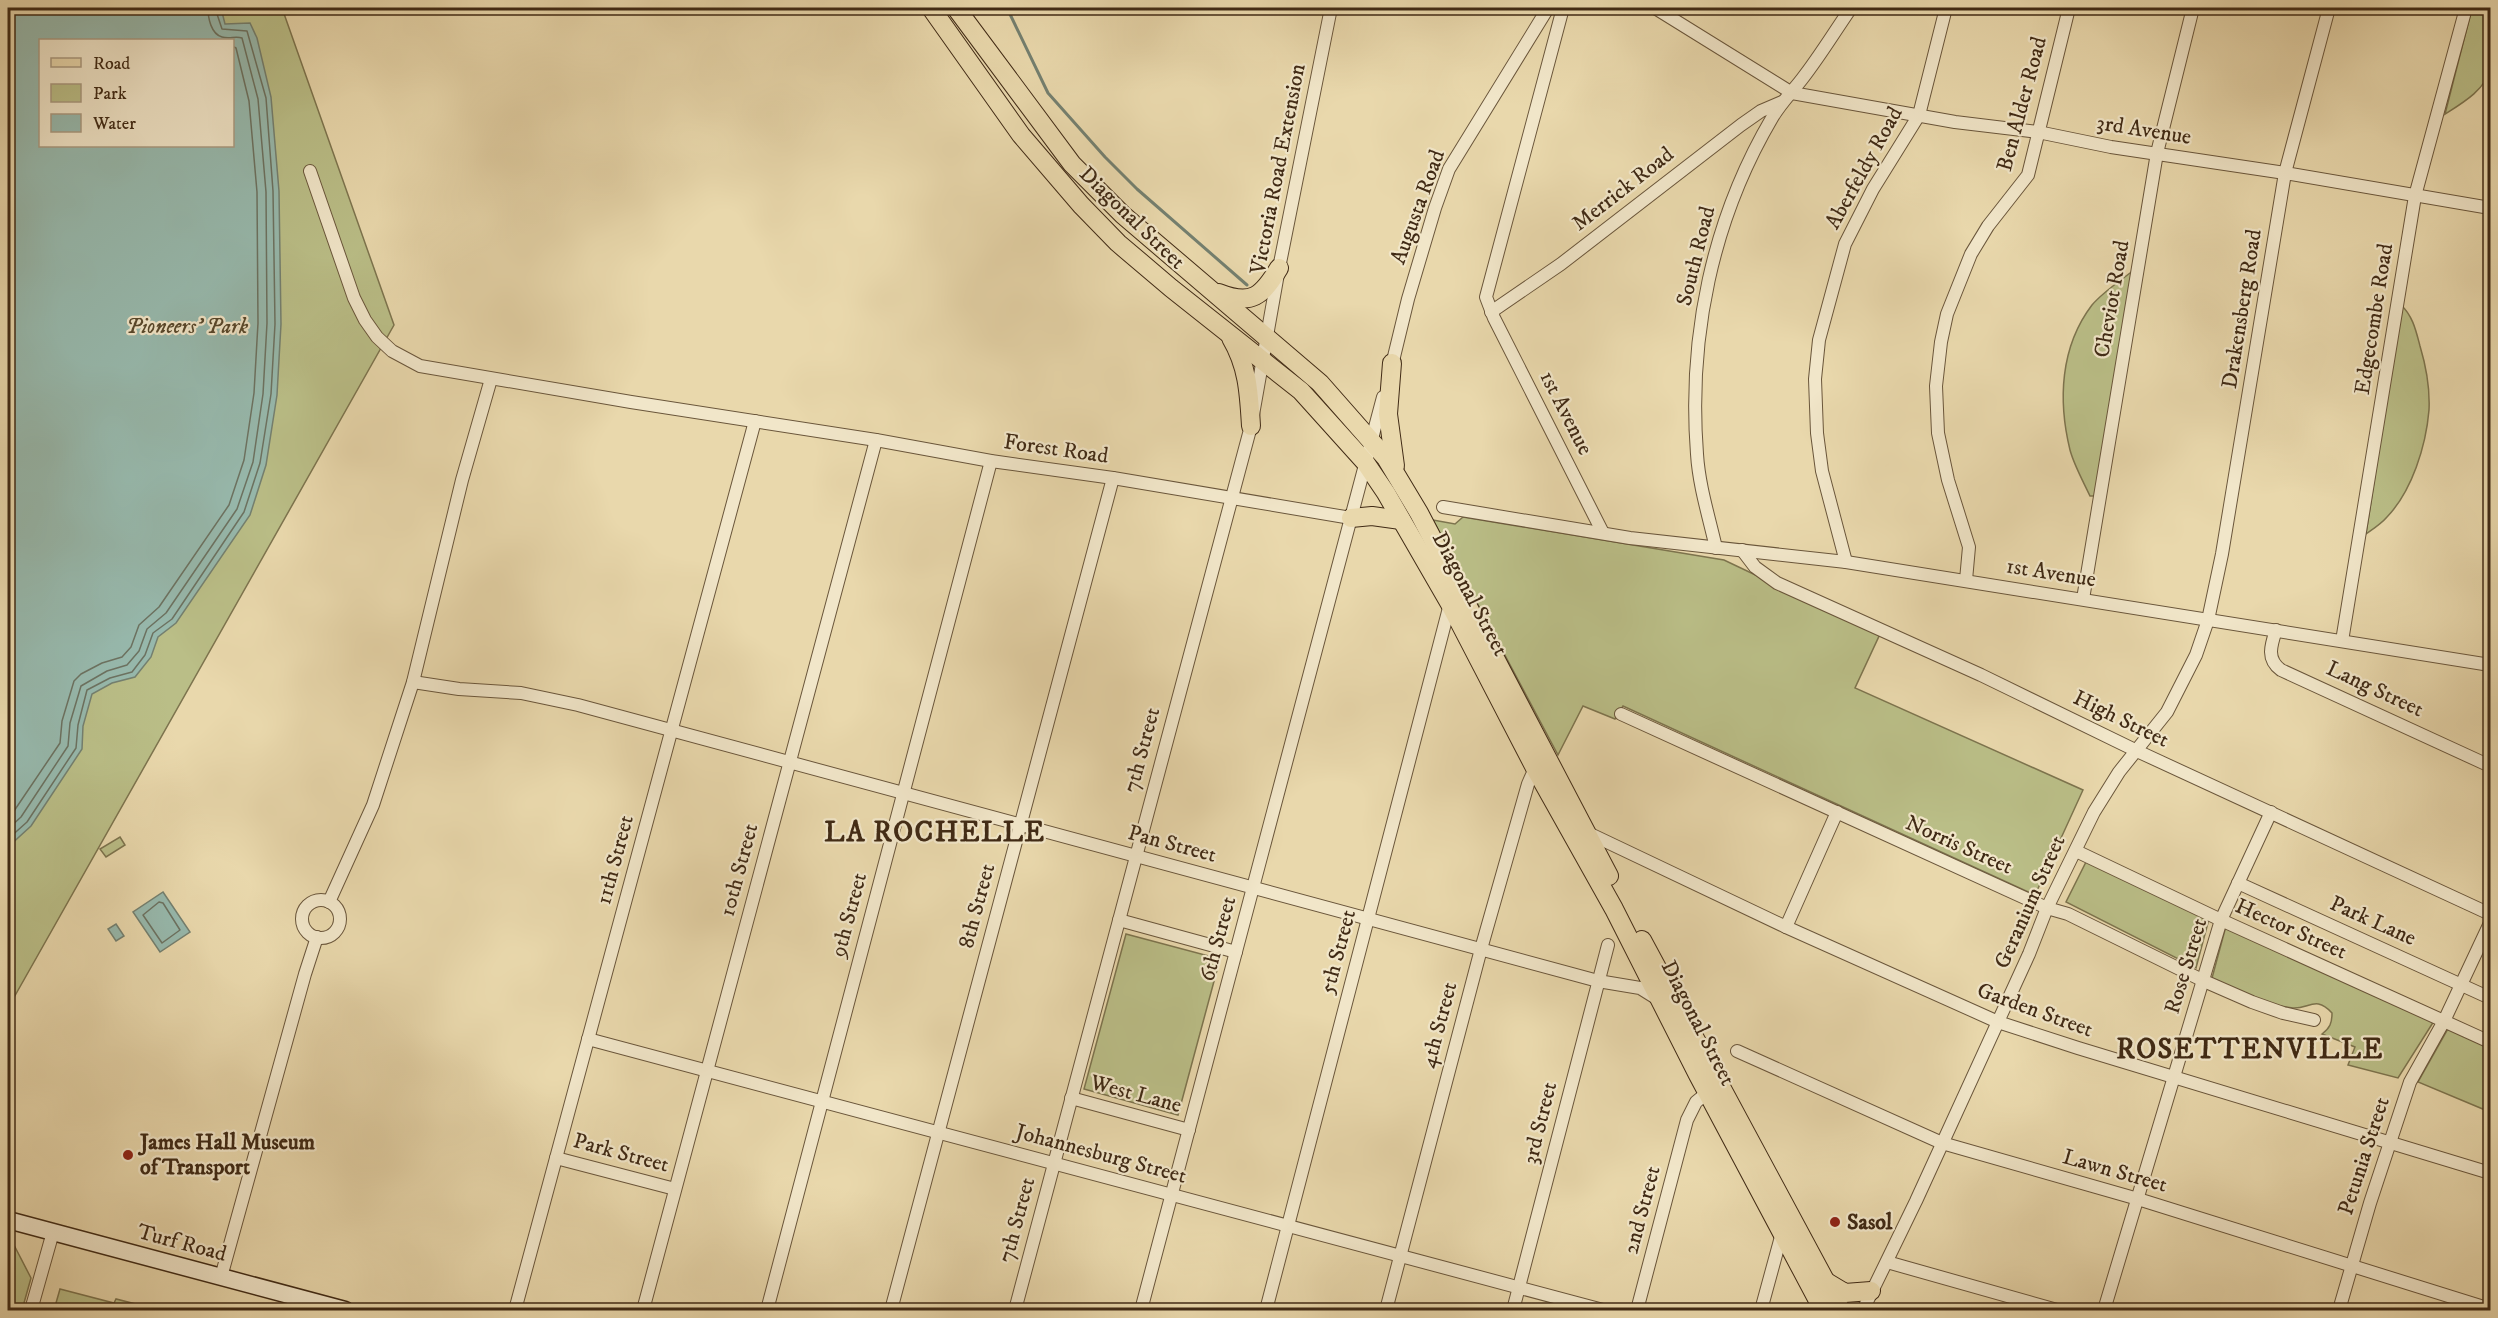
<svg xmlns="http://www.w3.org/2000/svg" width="2498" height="1318" font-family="'IM FELL DW Pica',serif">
<rect width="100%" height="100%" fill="#e9d8ac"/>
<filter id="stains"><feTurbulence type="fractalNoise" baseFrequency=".00333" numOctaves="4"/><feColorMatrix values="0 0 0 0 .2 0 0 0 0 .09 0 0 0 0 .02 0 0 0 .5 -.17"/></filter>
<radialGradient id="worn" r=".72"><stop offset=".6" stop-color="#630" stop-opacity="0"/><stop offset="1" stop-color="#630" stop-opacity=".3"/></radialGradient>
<g fill="#babe87" stroke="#7d744e" stroke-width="1.5" fill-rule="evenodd">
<path d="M8,8H282L394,325L8,1008ZM40,40H232V146H40Z"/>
<path d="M2472,8H2490C2490,27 2494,50 2490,68C2487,89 2461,104 2445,114Z"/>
<path d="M2134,270L2096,496H2090C2083,481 2074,465 2070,450C2058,401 2060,347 2092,305C2103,292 2120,281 2134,270Z"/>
<path d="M2401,305C2413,316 2416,331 2420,346C2426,366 2430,389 2429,410C2426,446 2412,491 2387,517C2381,524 2373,529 2366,534Z"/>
<path d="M1463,517L1724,560L1880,634L1855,688L2083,790L2035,895L1623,706L1615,719L1583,706L1558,755L1433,520L1455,524Z"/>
<path d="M120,837L125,845L106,857L100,849Z"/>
<path d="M2087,860L2209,919L2196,968L2066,902Z"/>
<path d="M2226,926L2434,1021L2398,1078L2348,1065L2355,1047L2322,1034C2330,1028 2332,1023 2332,1013C2316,995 2309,1009 2293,1008C2264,1005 2237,990 2212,978Z"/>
<path d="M1126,934L1220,959L1178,1115L1084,1089Z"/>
<path d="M2449,1027L2490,1046V1112L2418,1082Z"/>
<path d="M8,1243L14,1245L31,1278L22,1310H8Z"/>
<path d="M60,1289L114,1303L116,1299L159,1310H54Z"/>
</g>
<g fill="#97b9ad" stroke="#748070" stroke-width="1.5" fill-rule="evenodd">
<path d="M8,8H221L225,24L250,23L257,38L271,97L279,191L281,324L277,395L266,465L250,515L176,623L158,637L151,657L135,677L112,683L92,694L83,726L82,749L31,826L8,847ZM40,40H232V146H40Z"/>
<path d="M163,892L190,932L160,952L133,912Z"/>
<path d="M116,924L124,936L116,941L108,929Z"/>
</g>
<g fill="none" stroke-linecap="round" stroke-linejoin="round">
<g stroke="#6c7261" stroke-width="1.5">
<path d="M8,817L14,811L60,743L62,721L74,681L81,674L102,663L122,657L131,647L139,625L159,607L229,505L244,460L254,393L258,323L257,192L249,101L236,48L232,46"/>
<path d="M8,829L21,817L68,746L70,723L81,686L107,671L127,665L139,651L147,629L166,613L237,509L253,462L263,394L267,323L266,192L258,99L242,38C236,36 229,39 222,37C211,34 208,18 208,8"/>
<path d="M8,839L27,822L76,748L78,725L87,690L110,678L132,672L145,655L153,633L172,619L244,512L260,463L271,394L275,324L273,191L266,98L247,31L222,29L215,8"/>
<path d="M159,902L163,903L180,930L162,943L143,915Z"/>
</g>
<path stroke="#748070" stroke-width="3" d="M1007,8L1048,93L1105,157L1137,189L1247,285"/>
<g stroke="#6a563b" stroke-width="14">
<g id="minor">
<path d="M1563,8L1486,297L1494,318L1603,533"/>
<path d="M1655,8L1792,93L1955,122L2038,132L2111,147L2285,173L2490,208"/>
<path d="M310,171L354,298L365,320L377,337L392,351L420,366L631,402L876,440L991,461L1113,478L1351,518"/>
<path d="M1491,312L1561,264L1741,125L1761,111L1782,102"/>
<path d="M1391,369L1408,299L1435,208L1449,169L1548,8"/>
<path d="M1443,507L1630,538L1846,562L2490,665"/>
<path d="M1716,548C1709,517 1699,486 1697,454C1688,337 1712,220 1772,118C1780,104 1792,92 1802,79C1820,56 1835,31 1851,8"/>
<path d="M1742,550L1755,567L1777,583L1981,675L2137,751L2490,914"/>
<path d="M1846,562L1822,471L1817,433L1815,379L1819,340L1845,244L1873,189L1919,115L1946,8"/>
<path d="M1966,580L1969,547L1948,480L1938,433L1936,386L1941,342L1947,314L1971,254L1988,226L2028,175L2069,8"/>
<path d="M2083,599L2157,153L2193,8"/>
<path d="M2276,630C2271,645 2266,659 2281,670L2490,766"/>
<path d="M2342,641L2415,196L2466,8"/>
<path d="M413,682L459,689L521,693L578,705L1598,981L1640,988L1656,998"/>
<path d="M1621,714L2047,908L2068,914L2204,981L2252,1002L2283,1013L2314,1020"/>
<path d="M1586,832L1786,927L1998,1022L2078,1048L2490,1173"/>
<path d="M2076,851L2221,920L2490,1042"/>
<path d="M2238,883L2490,998"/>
<circle cx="321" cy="919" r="19"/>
<path d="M329,902L373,805L413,682L462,480L491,379"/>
<path d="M1119,920L1236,952"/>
<path d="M1786,927L1837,812"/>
<path d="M588,1039L1603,1310"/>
<path d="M1737,1051L1942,1143L2138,1199L2490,1309"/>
<path d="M1071,1098L1189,1130"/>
<path d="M556,1158L675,1189"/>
<path d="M1887,1262L2057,1310"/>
<path d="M221,1277L305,974L317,937"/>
<path d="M31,1310L53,1232"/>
<path d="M515,1310L755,421"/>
<path d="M643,1310L876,440"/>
<path d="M767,1310L991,461"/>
<path d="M891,1310L1113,478"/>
<path d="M1015,1310L1251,426L1279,268L1331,8"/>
<path d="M1141,1310L1383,397"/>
<path d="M1266,1310L1450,604"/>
<path d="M1386,1310L1481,949L1528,784L1535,768L1539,764"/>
<path d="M1513,1310L1608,945"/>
<path d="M1637,1310L1687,1120L1696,1102L1713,1088"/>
<path d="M1761,1310L1782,1233"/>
<path d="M1863,1310L1916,1201L2029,954L2047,908L2094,812L2119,772L2167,712L2196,655L2208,620L2222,554L2285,173L2329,8"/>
<path d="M2104,1310L2221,920L2271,812"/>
<path d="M2339,1310L2370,1203L2410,1082L2444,1021L2490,923"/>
</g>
</g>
<g stroke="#402a15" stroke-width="19">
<path id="secondary" d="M8,1220L345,1310"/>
</g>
<g stroke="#402a15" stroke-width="20">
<g id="primary">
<path d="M931,8L1021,135L1081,205L1118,243L1171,288L1301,391L1365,462L1386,493L1450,604L1535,768L1614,909L1698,1075L1823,1310"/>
<path d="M956,8L1072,164L1123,215L1320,383L1386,458L1419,513L1609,876"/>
<path d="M1219,293C1252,306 1262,296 1279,268"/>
<path d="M1231,338C1248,367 1249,393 1251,426"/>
<path d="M1392,363L1388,414L1395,466"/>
<path d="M1351,518L1372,516L1401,520"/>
<path d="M1642,940L1841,1310"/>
<path d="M1825,1281L1845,1293L1871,1291"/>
</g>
</g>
<use href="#minor" stroke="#f1e6c9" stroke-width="12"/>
<use href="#secondary" stroke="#f1e6c9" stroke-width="16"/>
<use href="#primary" stroke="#e9d8ac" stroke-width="18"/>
</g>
<g fill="#8f2418" stroke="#f1e6c9" stroke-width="2">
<circle cx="128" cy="1155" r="6"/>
<circle cx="1835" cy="1222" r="6"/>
</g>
<g text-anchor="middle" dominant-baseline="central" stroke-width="4.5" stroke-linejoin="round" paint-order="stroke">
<g font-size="22" fill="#402a15" stroke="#f1e6c9">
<text transform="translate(2022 104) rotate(-75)">Ben Alder Road</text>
<text transform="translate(2144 130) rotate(9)">3rd Avenue</text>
<text transform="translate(1864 168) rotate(-61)">Aberfeldy Road</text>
<text transform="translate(1278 169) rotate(-79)">Victoria Road Extension</text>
<text transform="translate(1623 189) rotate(-38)">Merrick Road</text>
<text transform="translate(1418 207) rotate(-70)">Augusta Road</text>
<text transform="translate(1132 218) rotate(44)">Diagonal Street</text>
<text transform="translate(1696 256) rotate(-76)">South Road</text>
<text transform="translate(2112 299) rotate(-80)">Cheviot Road</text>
<text transform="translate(2242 309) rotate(-81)">Drakensberg Road</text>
<text transform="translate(2374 319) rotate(-81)">Edgecombe Road</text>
<text transform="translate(1566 413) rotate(63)">1st Avenue</text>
<text transform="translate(1056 449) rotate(8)">Forest Road</text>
<text transform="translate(2051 573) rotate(9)">1st Avenue</text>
<text transform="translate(1470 594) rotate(62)">Diagonal Street</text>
<text transform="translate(2375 689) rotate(25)">Lang Street</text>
<text transform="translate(2121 719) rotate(26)">High Street</text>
<text transform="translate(1142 750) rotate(-75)">7th Street</text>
<text transform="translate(1172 844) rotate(15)">Pan Street</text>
<text transform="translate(1959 845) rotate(24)">Norris Street</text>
<text transform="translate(615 860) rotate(-75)">11th Street</text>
<text transform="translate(739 870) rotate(-75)">10th Street</text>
<text transform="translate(2030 902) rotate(-66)">Geranium Street</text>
<text transform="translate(977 906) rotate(-75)">8th Street</text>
<text transform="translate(849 915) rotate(-75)">9th Street</text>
<text transform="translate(2373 921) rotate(24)">Park Lane</text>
<text transform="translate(2291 929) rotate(24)">Hector Street</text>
<text transform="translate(1218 939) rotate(-75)">6th Street</text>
<text transform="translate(1338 952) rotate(-75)">5th Street</text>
<text transform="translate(2186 966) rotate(-73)">Rose Street</text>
<text transform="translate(2035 1010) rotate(20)">Garden Street</text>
<text transform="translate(1698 1023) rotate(63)">Diagonal Street</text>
<text transform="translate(1439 1025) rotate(-75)">4th Street</text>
<text transform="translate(1136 1094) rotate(15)">West Lane</text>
<text transform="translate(1540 1123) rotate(-76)">3rd Street</text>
<text transform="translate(621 1153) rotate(15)">Park Street</text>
<text transform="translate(1101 1154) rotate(15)">Johannesburg Street</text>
<text transform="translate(2364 1156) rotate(-72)">Petunia Street</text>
<text transform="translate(2115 1171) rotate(16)">Lawn Street</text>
<text transform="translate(1642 1210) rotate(-75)">2nd Street</text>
<text transform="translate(1017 1220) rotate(-75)">7th Street</text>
<text transform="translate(182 1243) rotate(15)">Turf Road</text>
</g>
<g font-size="22" font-style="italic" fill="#58482c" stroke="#f1e6c9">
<text x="187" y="326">Pioneers' Park</text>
</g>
<g font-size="22" font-weight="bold" fill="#402a15" stroke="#f1e6c9" text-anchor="start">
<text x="140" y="1142">James Hall Museum<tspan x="140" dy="25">of Transport</tspan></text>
<text x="1847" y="1222">Sasol</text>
</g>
<g font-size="28" font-weight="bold" letter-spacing="1.5" fill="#402a15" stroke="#f1e6c9">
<text x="935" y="832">LA ROCHELLE</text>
<text x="2250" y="1049">ROSETTENVILLE</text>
</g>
</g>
<rect width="2498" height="1318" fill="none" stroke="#e9d8ac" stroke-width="30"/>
<rect x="9" y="9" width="2480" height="1300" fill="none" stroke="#402a15" stroke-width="3"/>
<rect x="15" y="15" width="2468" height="1288" fill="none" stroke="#402a15" stroke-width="1.5"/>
<rect x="39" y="39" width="195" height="108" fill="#f1e6c9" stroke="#aa9b81" stroke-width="1.5"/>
<rect x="51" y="58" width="30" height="9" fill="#e9d8ac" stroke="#aa9b81" stroke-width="1.5"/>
<text x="93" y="69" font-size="18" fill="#402a15">Road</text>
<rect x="51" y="84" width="30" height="18" fill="#babe87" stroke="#aa9b81" stroke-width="1.5"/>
<text x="93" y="99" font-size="18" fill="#402a15">Park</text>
<rect x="51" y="114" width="30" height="18" fill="#97b9ad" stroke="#aa9b81" stroke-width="1.5"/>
<text x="93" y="129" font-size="18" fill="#402a15">Water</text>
<rect width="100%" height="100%" filter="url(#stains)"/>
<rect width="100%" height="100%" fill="url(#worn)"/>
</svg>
